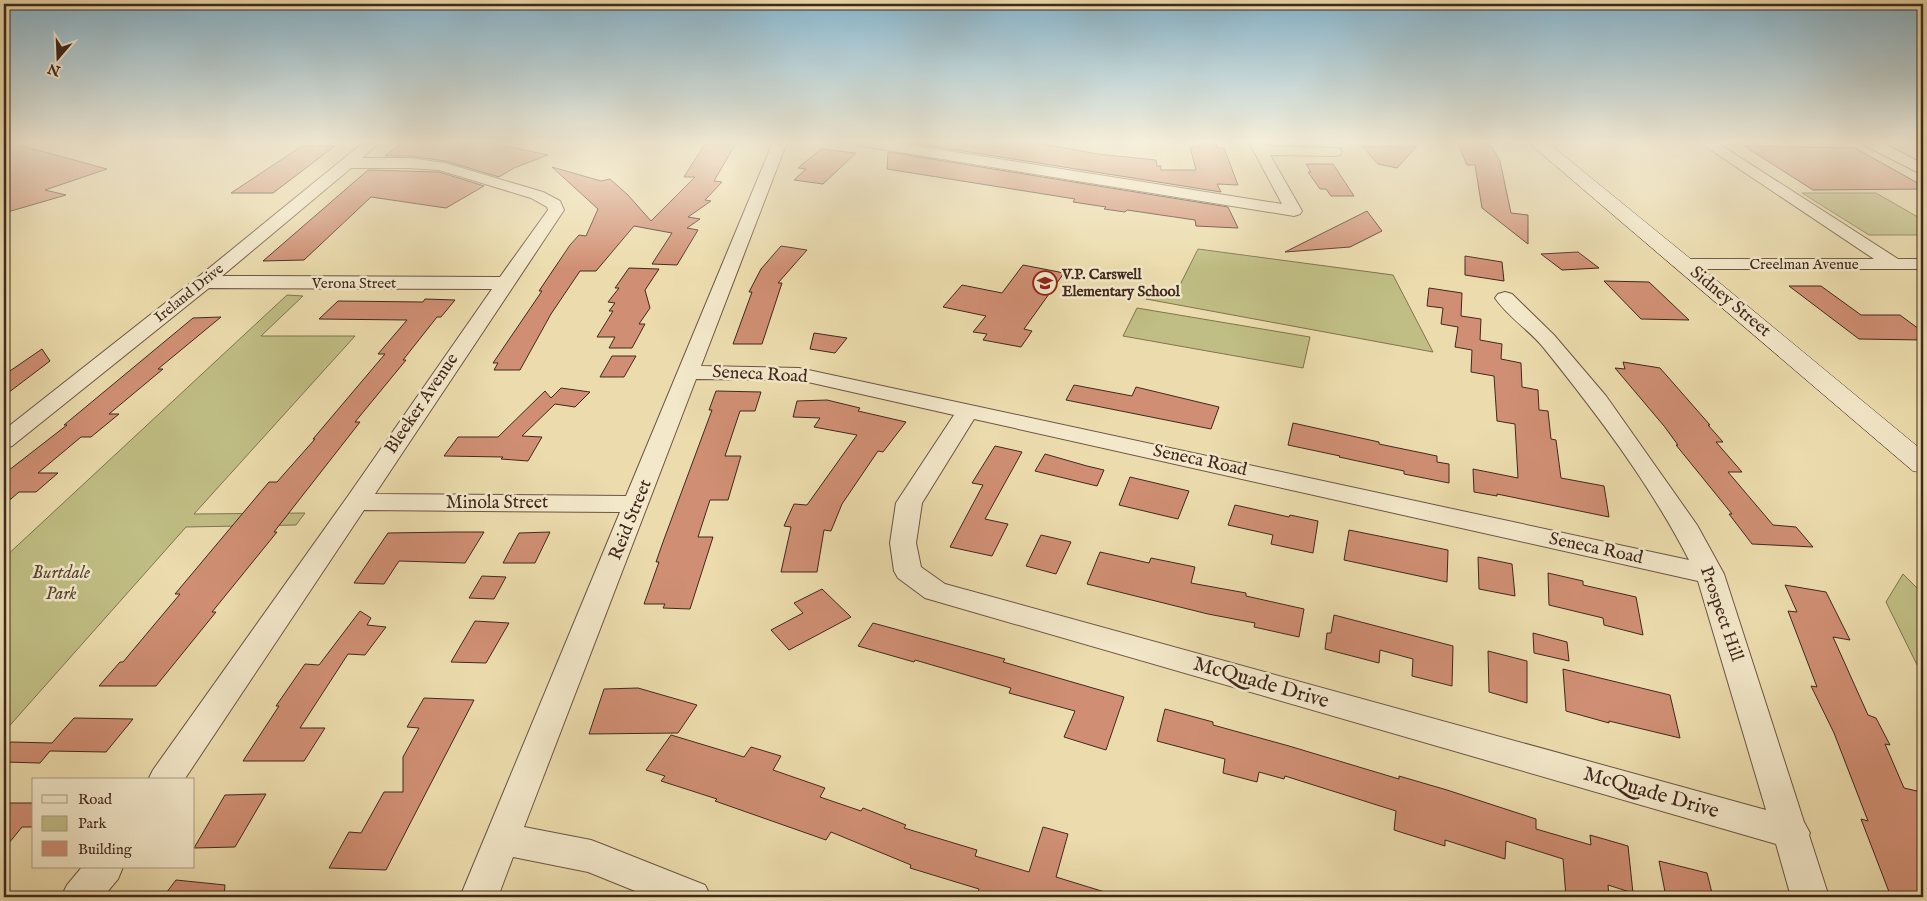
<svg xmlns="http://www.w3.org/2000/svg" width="1927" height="901" font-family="'IM FELL English',serif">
<rect width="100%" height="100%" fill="#ecdcad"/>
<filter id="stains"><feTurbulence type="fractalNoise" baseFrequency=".004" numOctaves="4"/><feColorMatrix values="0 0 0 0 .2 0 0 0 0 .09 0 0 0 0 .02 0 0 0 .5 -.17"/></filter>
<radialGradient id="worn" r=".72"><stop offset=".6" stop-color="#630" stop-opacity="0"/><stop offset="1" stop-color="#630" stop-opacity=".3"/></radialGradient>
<g fill="#c0be84" stroke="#807351">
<path d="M1802,193H1876L1923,220V235H1869Z"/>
<path d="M1198,249L1393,275L1433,352L1146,299L1177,291Z"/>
<path d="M287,295L303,296L261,336H355L194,514L305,513L296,525L186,527L4,732V558Z"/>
<path d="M1137,308L1310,337L1303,368L1123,336Z"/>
<path d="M1903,574L1923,594V677L1886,602Z"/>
</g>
<g fill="#d08f74" stroke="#41281e">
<path d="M4,142H8L107,169L45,190L66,195L4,213Z"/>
<path d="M402,142H487L548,155L514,168L499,177L445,161L409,156H385Z"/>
<path d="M906,142H1032L1098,154L1156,160L1157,166H1161V170H1196L1190,147H1199L1198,143L1216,144L1217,148H1224L1238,185L1217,184L1221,192Z"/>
<path d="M1457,142H1487L1488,146L1492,147L1500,161L1511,213L1528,215V244L1482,208L1475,165H1467Z"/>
<path d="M704,145H735L714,181L722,182L705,200L711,201L688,217L700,219L687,228L698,230L677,265L652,264L672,233L634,226L596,271H580L551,314L520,370H494L498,363H493L542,291H539L570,245L579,235L586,236L598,209L552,167L601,181L610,179L628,195L651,221L695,177H684Z"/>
<path d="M302,146H335L273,193H231Z"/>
<path d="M1417,146L1397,168L1378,164L1363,147Z"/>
<path d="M1744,146L1855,148L1923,186V189L1813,190Z"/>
<path d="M821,149L856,153L823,184L794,180L806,169L798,168Z"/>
<path d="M888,152L1228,207L1238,228L1196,226L1195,220L1127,210L1125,212L1104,209L1106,207L1073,202L1075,199L887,169Z"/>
<path d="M1306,164H1333L1354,196H1331L1326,189H1320L1308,172H1311Z"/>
<path d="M368,170L439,172L484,186L446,208L371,197L304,260L263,261Z"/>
<path d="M1367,211L1382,231L1350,247L1285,252Z"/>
<path d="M781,246L807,250L778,283H782L762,344H733L752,292H749L761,269Z"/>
<path d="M1578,252L1599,268L1562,270L1541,254Z"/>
<path d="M1465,256L1502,262L1504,281L1465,275Z"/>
<path d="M1023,265L1064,273L1024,329L1032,331L1021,347L983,340L987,334L973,332L986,316L943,307L962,285L1002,293Z"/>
<path d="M629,268L659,269L645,290L650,308L639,324H645L632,348H609L615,337H597L613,311H609L615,303L608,302L619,288H615Z"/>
<path d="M1604,281L1649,282L1689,320L1641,319Z"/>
<path d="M1789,286H1821L1861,315H1900L1923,332V340L1859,339Z"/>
<path d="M1429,288L1462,293L1461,316L1481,319L1480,340L1502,344L1501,359L1521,363L1522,387L1538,390L1539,410L1548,411L1551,439L1556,440L1561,478L1604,486L1609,517L1497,494V496L1474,492L1473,469L1518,478L1515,424L1497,421L1494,376L1471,372L1472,350L1455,347L1458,327L1441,324L1443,308L1427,306Z"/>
<path d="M425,299L455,300L441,317H437L403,360H406L355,422H360L274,532H277L212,612H216L156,686H99L120,662H123L180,594H175L269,482H277L315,439H313L385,354H378L407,320L319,319L338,301L423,302Z"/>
<path d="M221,317L158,369H163L109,414H119L91,437H81L38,473H58L36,492H19L4,505V474L67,425H64L193,318Z"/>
<path d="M814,333L847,338L835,353L810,349Z"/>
<path d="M42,349L50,361L4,396V375Z"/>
<path d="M612,356H636L624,377H600Z"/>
<path d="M1623,362L1660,368L1710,425H1708L1723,442H1716L1742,472H1728L1773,525L1796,527L1813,547L1752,544L1729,514H1732L1676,445H1678L1664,426L1615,368L1625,369Z"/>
<path d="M1074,385L1132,396L1136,387L1219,407L1211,429L1066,400Z"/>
<path d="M561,388L590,392L575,407L555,404L522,436L542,437L528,461L501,459L503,457L444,456L458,437H498L545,391L551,398Z"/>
<path d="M716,391L761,392L755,411H740L725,456H741L728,500H710L698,537H713L690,609L663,608L665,604H644L659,562H656L663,542L712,410H709Z"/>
<path d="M827,400L860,408L858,411L906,422L883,452L878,451L842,504L831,531L824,530L817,572H781L791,527L784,526L794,504L807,505L857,435L814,427L820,418L793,417L797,401Z"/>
<path d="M1293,423L1379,442V444L1437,456V462L1449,464V483L1404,474V471L1339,457L1340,456L1288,445Z"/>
<path d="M995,446L1022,452L985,519L1008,524L992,556L950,547L983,485L972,483Z"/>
<path d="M1045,454L1087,466L1104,470L1097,486L1035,471Z"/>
<path d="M1130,477L1189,491L1178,519L1119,505Z"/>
<path d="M1235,505L1289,517L1290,515L1318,521L1313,553L1271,544L1273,535L1228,525Z"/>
<path d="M1349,530L1448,550L1447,582L1344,560Z"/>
<path d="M455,532H484L465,563L399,561L384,584L354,583L388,533Z"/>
<path d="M550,532L535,563H503L519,533Z"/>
<path d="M1041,535L1071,542L1056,574L1026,566Z"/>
<path d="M1100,552L1149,563L1151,558L1195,567L1191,583L1246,593V596L1304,609L1299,637L1254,627L1255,623L1208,614L1087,584Z"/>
<path d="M1478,557L1512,564L1515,596L1479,589Z"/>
<path d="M1548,573L1583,581V585L1636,597L1643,635L1604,625L1603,618L1549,605Z"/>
<path d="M482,576L506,577L494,599L469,598Z"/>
<path d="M1785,585L1826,592L1850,640L1833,637L1868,715L1876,718L1890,745L1885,744L1904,788L1917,791L1923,805V897H1891L1861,819L1868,821L1834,733L1811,686L1817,687L1788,611L1797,612Z"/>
<path d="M822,589L851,617L789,650L771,630L803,613L794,603Z"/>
<path d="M360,611L371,618L367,625L386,627L365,655L348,654L300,728H325L304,761H243L279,706H276L305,664L319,665Z"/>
<path d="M1334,615L1453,646L1452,686L1412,676L1413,659L1380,650L1379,663L1325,649L1327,633H1331Z"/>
<path d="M475,621L509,623L486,663L451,662Z"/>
<path d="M873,623L1005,659L1003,662L1124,697L1106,750L1064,737L1075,711L1009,693L1011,688L915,660L914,662L858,646Z"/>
<path d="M1533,633L1567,642L1569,661L1534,653Z"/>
<path d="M1488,651L1527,661V703L1489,692Z"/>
<path d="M1563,669L1670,695L1680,738L1609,721V723L1566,711Z"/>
<path d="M638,688L697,705L678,733L589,734L604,689Z"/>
<path d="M424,698L474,700L386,870L329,868L349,832L361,833L384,792H403V757L419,728L407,727Z"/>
<path d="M1165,709L1213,722V725L1289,746L1399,779V776L1447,790L1536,819V829L1591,845L1590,835L1628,846L1633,893L1608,885L1609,897H1566L1563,859L1506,841L1505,859L1445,840V846L1394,830L1396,811L1285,776L1284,779L1259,772L1257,782L1223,773L1225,759L1157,741Z"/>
<path d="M74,718L133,719L106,752L50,751L40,763L4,762V750L11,742L52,743Z"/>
<path d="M671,735L744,757L751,747L781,756L773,770L825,788L820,797L861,811L863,808L906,825L904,828L977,850L975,856L1029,872L1043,827L1068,834L1056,877L1108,893V897H976L979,889L910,868L911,865L831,832L826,840L715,801L717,799L661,781L665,776L646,770Z"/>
<path d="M266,794L235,847L194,848L225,795Z"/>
<path d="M9,803H34V827H22L4,849V809Z"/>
<path d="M1659,861L1707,873L1713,897H1666Z"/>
<path d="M176,880L225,885L224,897H163Z"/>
</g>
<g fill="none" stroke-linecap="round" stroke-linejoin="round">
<g stroke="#6c5542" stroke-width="2">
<g id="street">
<path d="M364,142H380L362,158H409L445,163L543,192L560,201L564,210L375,494L626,496L773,142H787L701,366L799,368L1689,560C1650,484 1597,414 1543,347C1529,330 1508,317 1495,298L1498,294L1505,292L1512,294L1554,335L1606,396L1697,525L1724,574L1804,822L1810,833L1809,835L1829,897H1791L1776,844L925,598L898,578L894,571L890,543L896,503L954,415L799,380L696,379L524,827L591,840L604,845L705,885L711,897H650L588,872L513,857L498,897H460L620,512L364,510L184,780H148L153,770L348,496L492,289L209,288L12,446L4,448V430L197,278ZM351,168H409L439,170L531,198L547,207L548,210L500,277L222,276ZM974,419L1698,581L1766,810L945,584L921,567L916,543L922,503Z"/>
<path d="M855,142H892L1282,204L1249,142H1263L1265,146L1335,148L1340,149L1342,152L1340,155L1335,156L1270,155L1302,211L1300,214L1294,216L862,146Z"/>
<path d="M1699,142H1716L1898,259H1923V269H1685L1679,268L1676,264L1679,260L1685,259H1874Z"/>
<path d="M1862,142H1881L1923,164V175L1864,145Z"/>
<path d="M82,867H123L118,879L103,897H61L67,885Z"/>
</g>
</g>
<g stroke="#41281e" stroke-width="1">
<path id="secondary" d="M1528,142H1547L1692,260L1923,451V473L1913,471Z"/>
</g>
<use href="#street" fill="#f3e8ca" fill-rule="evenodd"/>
<use href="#secondary" fill="#f3e8ca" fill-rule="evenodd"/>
</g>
<linearGradient id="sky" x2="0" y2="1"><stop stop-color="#88b7d0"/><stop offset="0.53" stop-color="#f6efda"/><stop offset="1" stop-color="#f6efda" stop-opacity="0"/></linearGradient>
<rect width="1927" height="268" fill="url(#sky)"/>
<defs>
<g id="school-ring" transform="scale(1.25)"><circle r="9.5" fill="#f3e8ca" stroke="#8f2418" stroke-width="1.5"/><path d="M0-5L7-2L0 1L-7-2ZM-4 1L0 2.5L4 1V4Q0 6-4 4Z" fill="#8f2418"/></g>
</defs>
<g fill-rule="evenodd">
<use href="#school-ring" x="1045" y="283"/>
</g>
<g text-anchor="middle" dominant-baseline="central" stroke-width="5" stroke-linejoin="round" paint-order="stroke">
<g font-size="15" fill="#41281e" stroke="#f3e8ca">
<text x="1804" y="264">Creelman Avenue</text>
<text x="354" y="283">Verona Street</text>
<text transform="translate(189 293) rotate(-39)">Ireland Drive</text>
</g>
<g font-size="15" font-weight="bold" fill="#41281e" stroke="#f3e8ca" text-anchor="start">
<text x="1062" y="274">V.P. Carswell<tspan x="1062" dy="17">Elementary School</tspan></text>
</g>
<g font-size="18" fill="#41281e" stroke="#f3e8ca">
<text transform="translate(1730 302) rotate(40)">Sidney Street</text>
<text transform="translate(760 375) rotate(3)">Seneca Road</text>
<text transform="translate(422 404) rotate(-56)">Bleeker Avenue</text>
<text transform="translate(1200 461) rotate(12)">Seneca Road</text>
<text x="497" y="503">Minola Street</text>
<text transform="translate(631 520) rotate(-68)">Reid Street</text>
<text transform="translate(1596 549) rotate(12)">Seneca Road</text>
<text transform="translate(1721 614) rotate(71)">Prospect Hill</text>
</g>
<g font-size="18" font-style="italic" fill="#5a4632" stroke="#f3e8ca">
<text x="61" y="573">Burtdale<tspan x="61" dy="21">Park</tspan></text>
</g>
<g font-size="21" fill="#41281e" stroke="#f3e8ca">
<text transform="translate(1261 683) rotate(16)">McQuade Drive</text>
<text transform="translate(1651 793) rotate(16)">McQuade Drive</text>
</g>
</g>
<rect width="1927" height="901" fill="none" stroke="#ecdcad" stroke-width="20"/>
<rect x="5" y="5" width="1917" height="891" fill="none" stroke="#41281e" stroke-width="2.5"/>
<rect x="10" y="10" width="1907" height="881" fill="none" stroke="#41281e"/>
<rect x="32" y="778" width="162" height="90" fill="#f3e8ca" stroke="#ac9b85"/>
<rect x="42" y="795" width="25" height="8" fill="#f3e8ca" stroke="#ac9b85"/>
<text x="78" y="804" font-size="15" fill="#41281e">Road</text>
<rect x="42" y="816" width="25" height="15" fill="#c0be84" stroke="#ac9b85"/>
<text x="78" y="828" font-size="15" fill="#41281e">Park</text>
<rect x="42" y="841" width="25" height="15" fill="#d08f74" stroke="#ac9b85"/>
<text x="78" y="854" font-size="15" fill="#41281e">Building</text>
<g transform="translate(58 58) rotate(199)" stroke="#f3e8ca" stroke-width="4" paint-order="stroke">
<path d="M0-4L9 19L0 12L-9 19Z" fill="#41281e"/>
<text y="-8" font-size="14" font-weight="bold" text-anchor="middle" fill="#41281e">N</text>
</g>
<rect width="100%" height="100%" filter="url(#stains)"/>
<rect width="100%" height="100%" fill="url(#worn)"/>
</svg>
